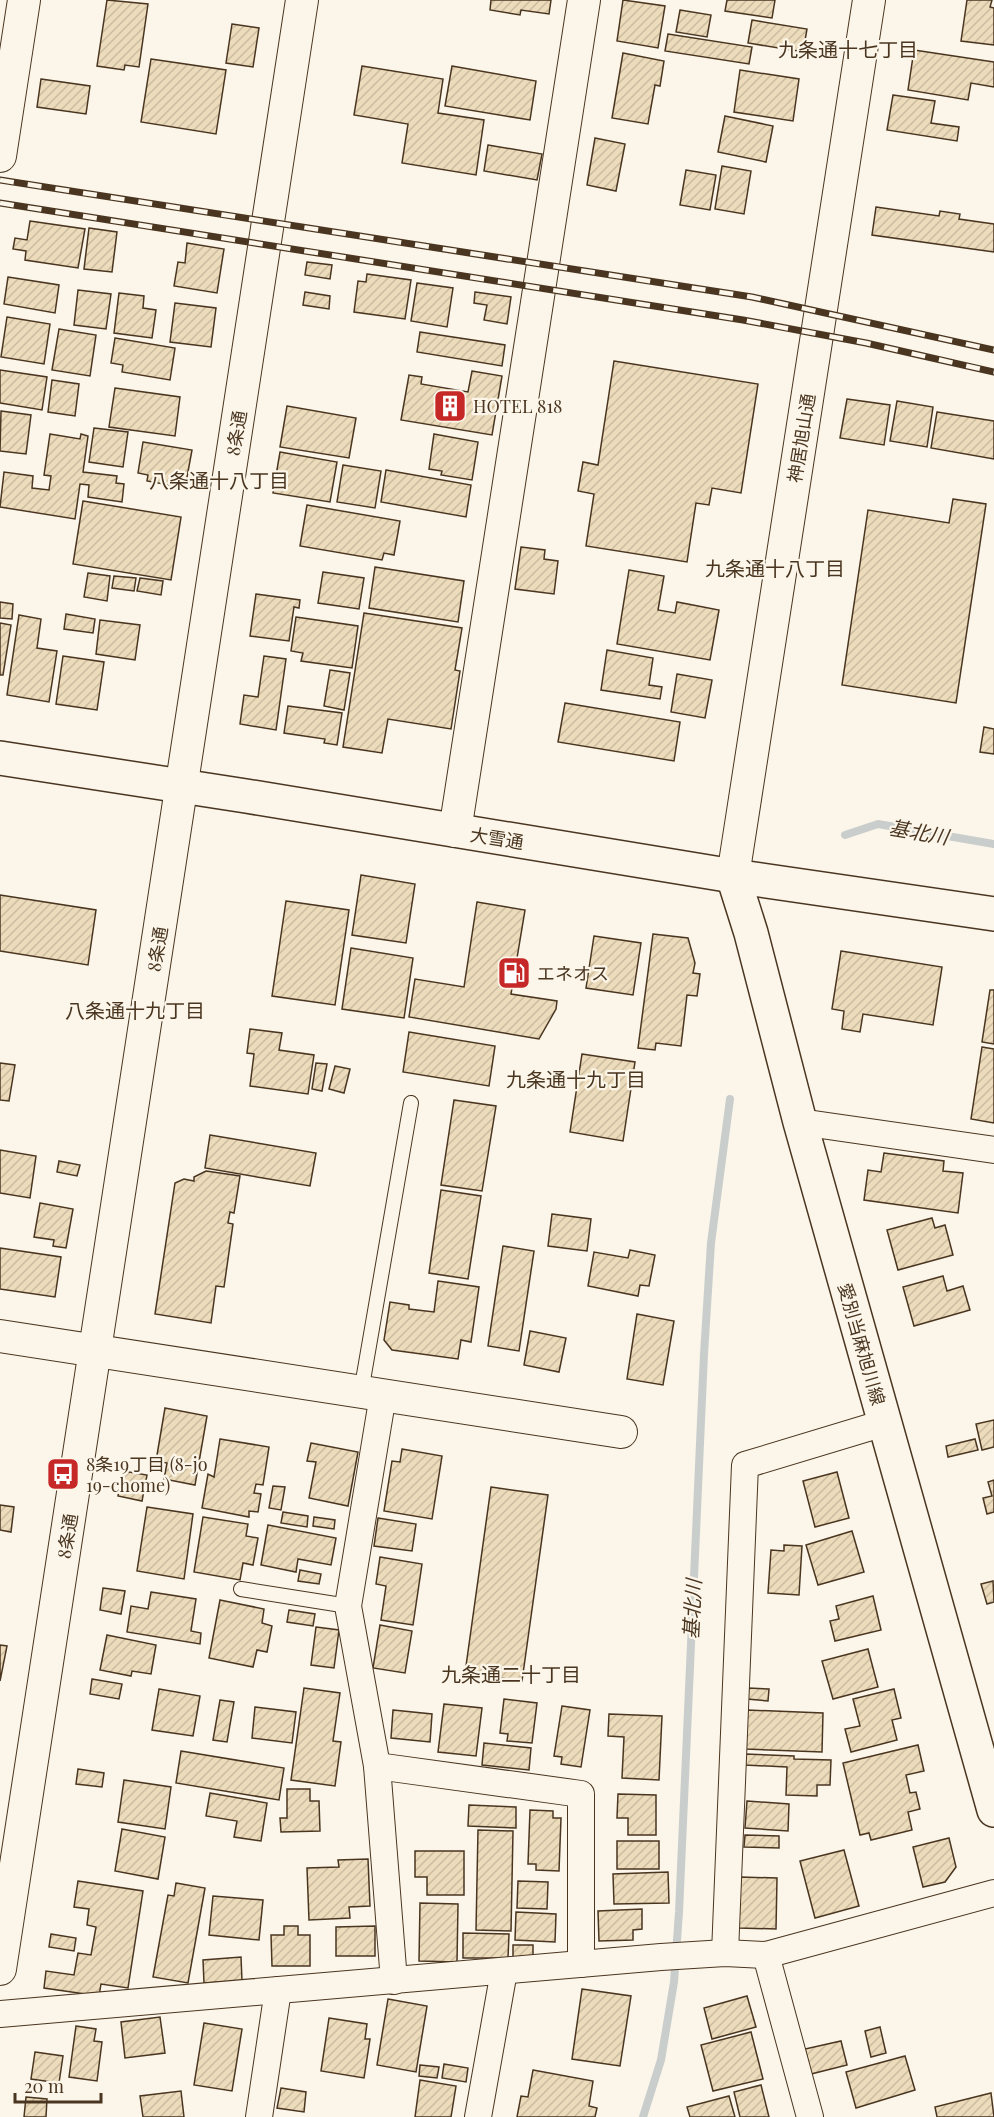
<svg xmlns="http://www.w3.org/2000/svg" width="994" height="2117" font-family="'Playfair Display','Noto Sans JP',serif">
<defs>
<pattern id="building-hatch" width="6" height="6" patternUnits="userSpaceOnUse" patternTransform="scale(1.5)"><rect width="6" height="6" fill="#ecdcbc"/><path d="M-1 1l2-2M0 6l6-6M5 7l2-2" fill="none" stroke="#ccbda1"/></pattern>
</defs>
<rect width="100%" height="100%" fill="#fbf6e9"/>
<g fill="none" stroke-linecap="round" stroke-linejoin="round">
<g stroke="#c9cecd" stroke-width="8">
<path d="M845,835L878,824L994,844"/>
<path d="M643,2117L661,2060L674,1982L679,1912L704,1354L711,1243L730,1099"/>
</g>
</g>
<g fill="url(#building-hatch)" stroke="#4a3520" stroke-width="1.5">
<path d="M107,0L148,4L139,67L125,65L124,70L97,66Z"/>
<path d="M491,0H551L549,14L521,10L520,15L490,10Z"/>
<path d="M623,0L665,6L658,48L617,41Z"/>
<path d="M727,0H775L772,18L725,11Z"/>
<path d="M967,0H992L990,7L994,8V45L961,41Z"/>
<path d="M680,10L711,15L707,37L676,32Z"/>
<path d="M752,20L807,29L803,52L748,43Z"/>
<path d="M232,24L259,28L253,67L226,63Z"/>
<path d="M668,34L752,47L749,64L665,51Z"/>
<path d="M914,50L994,62V87L971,83L968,100L908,90Z"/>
<path d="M623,53L664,61L660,86L655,85L648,124L612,118Z"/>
<path d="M151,59L226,70L216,134L141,122Z"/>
<path d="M362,66L443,79L438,113L484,120L476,175L402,163L408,124L354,115Z"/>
<path d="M452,66L536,81L530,120L445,106Z"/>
<path d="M740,70L799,79L793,121L734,112Z"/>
<path d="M41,79L90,86L86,114L37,107Z"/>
<path d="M893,95L935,101L931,123L959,127L957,141L887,130Z"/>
<path d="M725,116L773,126L766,162L718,152Z"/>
<path d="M595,138L625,144L616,191L587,185Z"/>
<path d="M488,145L542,154L537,180L484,171Z"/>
<path d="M722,166L751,171L744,214L715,209Z"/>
<path d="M686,170L716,175L710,210L680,205Z"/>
<path d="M876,207L939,216L940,211L960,214L959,219L994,224V252L872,235Z"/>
<path d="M30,221L85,229L78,268L25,260L26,251L13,249L15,238L27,240Z"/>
<path d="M89,228L117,232L112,272L84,269Z"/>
<path d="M187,243L224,249L217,293L174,286L178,262L185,263Z"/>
<path d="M307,262L332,265L330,279L305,275Z"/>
<path d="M367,274L411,280L405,319L354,312L358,281L366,282Z"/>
<path d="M8,277L59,285L55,313L4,304Z"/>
<path d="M417,283L453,288L447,327L411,321Z"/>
<path d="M78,290L111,294L106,329L74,325Z"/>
<path d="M305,292L330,296L329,309L303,305Z"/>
<path d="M475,292L511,297L507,324L484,320L487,305L474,303Z"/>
<path d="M119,293L144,296L143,308L156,310L152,338L114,333Z"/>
<path d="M175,303L216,308L211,347L170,342Z"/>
<path d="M7,317L50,324L44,364L1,357Z"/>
<path d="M59,329L96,335L90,376L52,370Z"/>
<path d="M420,332L505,345L502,366L417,352Z"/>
<path d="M115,338L175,348L170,380L122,372L123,365L111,363Z"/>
<path d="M614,361L758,384L741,493L712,488L709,505L696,503L687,562L586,546L594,494L578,491L583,462L598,465Z"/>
<path d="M0,370L47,377L42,410L0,403Z"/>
<path d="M472,371L502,376L492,435L401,420L409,375L422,377L421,384L468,392Z"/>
<path d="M52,380L79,384L75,416L48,412Z"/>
<path d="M115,388L180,397L175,436L109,427Z"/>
<path d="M847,399L890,405L884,445L840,438Z"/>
<path d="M897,401L933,407L927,447L890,441Z"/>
<path d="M287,406L356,418L349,458L280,447Z"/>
<path d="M1,411L31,415L26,454L0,451Z"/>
<path d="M937,412L994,421V459L931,448Z"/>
<path d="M94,428L128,432L123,467L89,462Z"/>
<path d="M50,434L80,439L81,434L88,436L83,472L117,476L116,483L124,484L122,502L88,497L89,485L80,484L75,519L0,507L4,472L33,476L32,488L49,490L51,476L44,475Z"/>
<path d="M434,434L478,442L472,480L441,475L442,471L429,469Z"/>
<path d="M143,442L192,450L185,488L147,481L148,475L138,473Z"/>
<path d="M280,452L337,462L330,502L273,493Z"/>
<path d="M343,465L381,471L375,508L337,502Z"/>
<path d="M386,470L471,485L466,517L381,502Z"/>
<path d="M953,499L986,504L956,703L842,685L868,510L949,523Z"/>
<path d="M83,501L181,517L171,580L73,564Z"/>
<path d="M307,505L400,521L394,555L384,553L382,560L300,546Z"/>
<path d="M521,547L545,550L544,559L558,561L554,594L515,589Z"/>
<path d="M375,567L464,581L458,622L369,608Z"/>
<path d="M629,570L664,576L658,610L675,613L677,602L719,610L710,660L617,644Z"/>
<path d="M323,572L364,578L359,609L318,603Z"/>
<path d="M88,573L110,576L107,601L84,597Z"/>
<path d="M114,576L136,578L134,591L112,588Z"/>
<path d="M140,578L163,581L161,595L137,591Z"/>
<path d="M256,594L300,600L299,608L294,607L289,641L250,636Z"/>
<path d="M0,602L13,604L12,619L0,618Z"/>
<path d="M364,613L462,628L455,670L460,671L451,729L388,719L382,753L343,747Z"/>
<path d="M66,614L95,619L93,633L64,629Z"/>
<path d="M19,615L41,619L37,648L57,651L49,702L7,695Z"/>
<path d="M296,617L358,626L352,668L301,661L303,653L291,651Z"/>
<path d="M100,620L140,625L135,660L96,654Z"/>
<path d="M0,623L11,625L3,675H0Z"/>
<path d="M607,650L653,658L649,685L662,687L660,699L601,690Z"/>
<path d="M63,656L104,662L97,710L56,704Z"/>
<path d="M264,656L286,659L276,730L240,724L244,695L258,697Z"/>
<path d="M330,670L350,673L344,710L324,706Z"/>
<path d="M677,674L712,680L705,718L671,712Z"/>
<path d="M565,703L680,722L674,761L558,742Z"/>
<path d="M288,706L342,713L337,745L324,743L325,739L284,733Z"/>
<path d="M984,727L994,729V754L980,752Z"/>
<path d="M361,875L415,884L406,943L352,935Z"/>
<path d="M0,895L96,910L88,965L0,951Z"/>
<path d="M286,901L349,910L335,1005L272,996Z"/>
<path d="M477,902L525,910L511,994L557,1001L556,1009L539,1039L409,1017L415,979L464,987Z"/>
<path d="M653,934L688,938L695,963L693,973L700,974L697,996L687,995L681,1046L656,1043L655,1050L638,1048Z"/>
<path d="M594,936L641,943L633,995L586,988Z"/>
<path d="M351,948L413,958L404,1018L342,1009Z"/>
<path d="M841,951L942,967L933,1025L863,1014L860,1032L842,1029L844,1011L832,1009Z"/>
<path d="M990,990H994V1044L982,1042Z"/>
<path d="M250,1029L282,1033L279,1050L314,1055L308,1094L250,1086L254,1054L247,1053Z"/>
<path d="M409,1032L495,1046L489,1086L403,1072Z"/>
<path d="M982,1047L994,1049V1123L971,1119Z"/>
<path d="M582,1054L635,1062L623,1141L570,1132Z"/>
<path d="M0,1063L15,1065L9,1101L0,1100Z"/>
<path d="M316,1063L327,1064L322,1091L312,1089Z"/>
<path d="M335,1066L350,1069L344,1093L329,1089Z"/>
<path d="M454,1100L496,1106L482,1191L441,1185Z"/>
<path d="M210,1135L316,1153L310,1186L205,1168Z"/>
<path d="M0,1150L36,1156L30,1198L0,1193Z"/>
<path d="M884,1153L944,1161L943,1171L963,1173L958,1213L864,1200L868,1170L881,1172Z"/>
<path d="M59,1161L80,1165L77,1176L57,1172Z"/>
<path d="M206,1171L240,1176L234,1213L230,1212L228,1223L233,1224L224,1287L216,1286L211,1323L155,1314L175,1183L184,1179L194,1181V1177Z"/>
<path d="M441,1190L481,1196L468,1279L429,1273Z"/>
<path d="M40,1203L73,1209L66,1248L53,1246L54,1240L34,1237Z"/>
<path d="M552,1214L591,1219L587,1251L548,1246Z"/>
<path d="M932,1218L935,1228L945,1225L953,1255L898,1270L887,1230Z"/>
<path d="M503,1246L534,1251L519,1351L488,1346Z"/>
<path d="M0,1248L61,1257L55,1297L0,1289Z"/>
<path d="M630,1250L655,1255L649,1286L640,1285L638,1296L588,1286L594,1252L628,1258Z"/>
<path d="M943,1276L947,1291L963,1286L970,1310L914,1326L903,1287Z"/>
<path d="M438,1281L479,1287L471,1342L461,1340L458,1359L392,1350L384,1340L390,1302L409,1305V1309L434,1312Z"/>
<path d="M637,1314L674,1321L663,1385L627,1379Z"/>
<path d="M530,1331L566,1338L559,1372L524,1365Z"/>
<path d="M165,1408L207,1416L195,1485L164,1479L167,1463L156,1461Z"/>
<path d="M994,1420V1447L982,1450L976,1424Z"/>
<path d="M220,1439L269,1447L263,1485L256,1484L254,1493L261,1494L258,1512L249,1511V1517L202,1508L208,1474L214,1477Z"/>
<path d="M975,1439L978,1450L948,1457L946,1446Z"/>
<path d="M311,1443L358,1452L348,1506L309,1498L316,1462L307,1461Z"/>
<path d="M402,1449L442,1456L432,1519L384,1511L392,1461L400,1462Z"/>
<path d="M123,1471L147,1475L142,1501L118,1496Z"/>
<path d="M837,1472L849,1518L815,1527L803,1481Z"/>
<path d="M994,1480V1512L987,1514L983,1498L992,1496L988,1482Z"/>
<path d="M273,1486L285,1487L281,1510L269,1508Z"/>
<path d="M491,1487L548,1495L522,1681L465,1673Z"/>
<path d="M0,1505L14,1507L11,1532L0,1530Z"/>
<path d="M147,1507L193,1514L184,1579L137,1571Z"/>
<path d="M283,1512L308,1516L307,1527L281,1523Z"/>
<path d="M203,1517L248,1524L246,1536L258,1538L253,1565L243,1563L240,1580L194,1572Z"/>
<path d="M314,1517L335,1520L334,1529L313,1526Z"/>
<path d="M378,1518L416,1524L412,1551L374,1546Z"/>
<path d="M268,1525L336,1538L331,1565L298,1559L296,1572L261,1565Z"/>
<path d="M852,1531L864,1572L818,1585L806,1545Z"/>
<path d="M784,1545L802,1546L799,1595L768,1593L771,1550L784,1551Z"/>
<path d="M380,1557L422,1564L413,1625L381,1620L386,1586L376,1584Z"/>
<path d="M300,1570L321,1574L319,1584L298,1581Z"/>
<path d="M993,1581L994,1602L987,1604L981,1584Z"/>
<path d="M103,1588L125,1591L121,1614L100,1610Z"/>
<path d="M151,1592L196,1599L191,1631L201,1633L200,1644L127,1632L131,1606L148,1609Z"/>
<path d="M873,1596L881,1630L835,1641L830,1621L839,1619L836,1606Z"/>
<path d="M220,1600L264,1609L262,1623L272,1626L267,1652L257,1650L253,1667L209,1658Z"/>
<path d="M289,1610L315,1614L313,1626L287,1622Z"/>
<path d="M380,1625L412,1631L405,1673L373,1668Z"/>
<path d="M316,1627L339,1630L334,1668L311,1665Z"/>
<path d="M107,1635L156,1645L151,1674L132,1671L131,1676L100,1670Z"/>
<path d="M0,1645L7,1646L0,1681Z"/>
<path d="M868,1649L878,1687L833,1699L822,1661Z"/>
<path d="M92,1679L122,1684L119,1699L90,1694Z"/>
<path d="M304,1688L340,1693L333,1741L341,1742L335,1786L291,1780Z"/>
<path d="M748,1688L769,1689L768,1701L747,1699Z"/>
<path d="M159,1689L200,1696L193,1736L152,1730Z"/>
<path d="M894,1689L901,1718L892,1720L897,1740L851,1752L845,1729L860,1726L853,1699Z"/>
<path d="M504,1699L537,1703L532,1743L507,1741L508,1734L500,1733Z"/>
<path d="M220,1700L234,1702L227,1742L213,1740Z"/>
<path d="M444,1704L482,1708L476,1756L438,1752Z"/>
<path d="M562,1706L590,1710L581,1767L561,1764L562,1757L554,1756Z"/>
<path d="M255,1707L296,1712L292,1743L252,1738Z"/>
<path d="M393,1710L432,1714L430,1742L391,1738Z"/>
<path d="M747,1710L823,1713L822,1752L746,1749Z"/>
<path d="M609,1714L662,1716L659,1780L622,1778L624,1737L608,1736Z"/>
<path d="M484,1743L531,1748L529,1770L482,1765Z"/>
<path d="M918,1745L924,1771L906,1775L910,1793L916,1792L920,1809L908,1812L912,1830L871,1840L869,1833L860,1835L843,1763Z"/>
<path d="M181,1751L284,1768L279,1800L176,1783Z"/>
<path d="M745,1754L794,1756V1759L831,1760L830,1785H817V1796L786,1795L787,1767L745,1765Z"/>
<path d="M78,1769L104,1773L102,1787L76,1784Z"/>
<path d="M124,1780L171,1787L165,1829L118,1822Z"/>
<path d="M287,1789H310V1801H319L320,1831L281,1832L280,1818H287Z"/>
<path d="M210,1793L267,1803L261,1841L234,1837L237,1821L206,1816Z"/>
<path d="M618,1794L656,1795V1835H628V1818H617Z"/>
<path d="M747,1801L789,1804L788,1831L745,1828Z"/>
<path d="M469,1805L516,1807V1828L468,1826Z"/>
<path d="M530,1810L553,1811V1818H561L559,1871L536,1870V1864H528Z"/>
<path d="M122,1829L165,1837L158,1879L115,1871Z"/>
<path d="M478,1830L513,1831L511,1931L476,1930Z"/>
<path d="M745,1835L779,1836V1848L744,1847Z"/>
<path d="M949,1838L956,1867L945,1882L923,1887L913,1847Z"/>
<rect x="617" y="1841" width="42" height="28"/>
<path d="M844,1850L859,1906L815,1918L800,1861Z"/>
<path d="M415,1851H464V1895H427V1877H415Z"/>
<path d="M368,1859L370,1906L349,1907L350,1918L309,1920L307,1868L339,1867L338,1860Z"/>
<path d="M668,1872L669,1903L614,1904L613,1874Z"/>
<path d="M740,1877L777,1878L776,1929L739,1928Z"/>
<path d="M78,1881L143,1891L128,1988L101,1984L99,1996L44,1988L46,1971L74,1975L78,1953L91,1955L96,1927L87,1925L89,1909L74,1907Z"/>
<path d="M518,1881L548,1882L547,1909L517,1908Z"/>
<path d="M176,1883L205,1888L188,1983L153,1977L168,1895L174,1896Z"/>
<path d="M213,1896L263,1900L259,1940L209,1935Z"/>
<path d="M420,1903L458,1904L457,1962L419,1961Z"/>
<path d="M642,1909V1929L633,1930V1940L599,1941L598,1911Z"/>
<path d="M516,1912L556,1914L555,1942L515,1940Z"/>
<path d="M284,1926H298V1935H310V1966H272L271,1935H284Z"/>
<path d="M375,1926V1956H336V1927Z"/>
<path d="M463,1933L509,1934L508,1958H463Z"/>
<path d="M51,1934L76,1938L74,1951L49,1947Z"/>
<rect x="513" y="1945" width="20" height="12"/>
<path d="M241,1957L242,1981L204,1983L203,1960Z"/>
<path d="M582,1989L631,1996L620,2066L572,2059Z"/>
<path d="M747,1996L756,2027L712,2039L704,2008Z"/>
<path d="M388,1999L427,2006L416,2072L377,2065Z"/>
<path d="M160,2017L165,2053L125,2058L121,2022Z"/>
<path d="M329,2018L367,2024L365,2039H370L364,2078L321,2071Z"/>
<path d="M204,2023L242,2029L232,2091L194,2085Z"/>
<path d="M76,2026L96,2029L94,2041L102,2042L97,2081L69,2077Z"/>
<path d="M880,2027L886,2053L871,2057L865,2031Z"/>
<path d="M751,2032L763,2079L713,2091L701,2045Z"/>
<path d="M841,2041L847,2065L811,2074L805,2049Z"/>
<path d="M35,2052L63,2056L59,2083L31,2079Z"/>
<path d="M905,2056L915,2090L856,2108L846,2072Z"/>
<path d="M444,2064L468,2068L466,2082L442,2078Z"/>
<path d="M420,2065L439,2067L437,2078L419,2076Z"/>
<path d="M533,2070L593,2081L589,2106L597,2108L595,2117H517L521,2096L528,2097Z"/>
<path d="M420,2080L456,2086L451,2117H415Z"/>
<path d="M761,2085L769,2117H740L734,2092Z"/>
<path d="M281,2088L306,2092L304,2112L277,2108Z"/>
<path d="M181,2091L184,2117H143L140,2096Z"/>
<path d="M991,2093L994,2117H937L935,2107Z"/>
<path d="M729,2096L735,2117H690L687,2107Z"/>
<path d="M26,2097L47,2099L46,2117H24Z"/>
</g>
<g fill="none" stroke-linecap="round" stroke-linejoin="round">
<g stroke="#4a3520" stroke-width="16">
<g id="service">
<path d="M361,1392L411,1103"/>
<path d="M241,1589L348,1606"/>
</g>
</g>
<g stroke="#4a3520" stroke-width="28">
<g id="minor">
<path d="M800,1122L994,1150"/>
<path d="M383,1395L348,1606L377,1766L394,1981"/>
<path d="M377,1766L581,1794V1964"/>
<path d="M725,1953L745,1465L884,1423"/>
<path d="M766,1955L810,2117"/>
<path d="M0,2014L661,1957L725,1953L766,1955L994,1893"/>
<path d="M259,2117L278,1990"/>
<path d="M478,2117L504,1971"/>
</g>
</g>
<g stroke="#4a3520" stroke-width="34">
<g id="tertiary">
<path d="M0,156L24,0"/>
<path d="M455,831L584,0"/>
<path d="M733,876L869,0"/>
<path d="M0,1336L621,1432"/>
<path d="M0,1969L302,0"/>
</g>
</g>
<g stroke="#4a3520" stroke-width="36">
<path id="primary" d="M733,876L751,933L800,1122L994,1810"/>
</g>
<g stroke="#4a3520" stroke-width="36">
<path id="trunk" d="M0,758L246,796L733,876L994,914"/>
</g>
<use href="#service" stroke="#fbf6e9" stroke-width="14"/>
<use href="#minor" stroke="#fbf6e9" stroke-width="26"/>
<use href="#tertiary" stroke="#fbf6e9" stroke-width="32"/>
<use href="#primary" stroke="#fbf6e9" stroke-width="33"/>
<use href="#trunk" stroke="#fbf6e9" stroke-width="33"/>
<g stroke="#4a3520" stroke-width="7">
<g id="rail">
<path d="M0,180L752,297L994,350"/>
<path d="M0,203L743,320L866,343L994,372"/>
</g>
</g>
<use href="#rail" stroke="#fbf6e9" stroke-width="4.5" stroke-dasharray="14" stroke-linecap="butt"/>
</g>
<defs>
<g id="building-square" transform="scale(1.725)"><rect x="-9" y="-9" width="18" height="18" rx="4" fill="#c62828" stroke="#fbf6e9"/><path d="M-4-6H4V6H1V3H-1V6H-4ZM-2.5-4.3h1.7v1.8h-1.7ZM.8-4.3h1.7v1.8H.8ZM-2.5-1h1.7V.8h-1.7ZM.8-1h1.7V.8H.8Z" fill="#fff"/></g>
<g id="fuel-square" transform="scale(1.725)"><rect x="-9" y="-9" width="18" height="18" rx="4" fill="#c62828" stroke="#fbf6e9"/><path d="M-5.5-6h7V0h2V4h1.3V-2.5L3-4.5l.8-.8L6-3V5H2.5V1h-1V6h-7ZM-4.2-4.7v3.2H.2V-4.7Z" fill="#fff"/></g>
<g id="bus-square" transform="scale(1.725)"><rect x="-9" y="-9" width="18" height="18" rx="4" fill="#c62828" stroke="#fbf6e9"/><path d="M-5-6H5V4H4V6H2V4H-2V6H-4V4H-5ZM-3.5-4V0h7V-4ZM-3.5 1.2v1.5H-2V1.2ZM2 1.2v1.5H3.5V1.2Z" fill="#fff"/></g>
</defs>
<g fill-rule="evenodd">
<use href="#building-square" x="450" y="406"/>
<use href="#fuel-square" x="514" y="973"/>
<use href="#bus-square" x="63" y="1474"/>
</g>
<g text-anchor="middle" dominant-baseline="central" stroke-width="4.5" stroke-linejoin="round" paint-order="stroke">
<g font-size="18" fill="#4a3520" stroke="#fbf6e9" text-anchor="start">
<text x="473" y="406">HOTEL 818</text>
<text x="537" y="973">エネオス</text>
<text x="86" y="1464">8条19丁目 (8-jo<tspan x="86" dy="21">19-chome)</tspan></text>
</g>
<g font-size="18" fill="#4a3520" stroke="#fbf6e9">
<text transform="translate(236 433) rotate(-81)">8条通</text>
<text transform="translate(801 438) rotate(-81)">神居旭山通</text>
<text transform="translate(497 838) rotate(9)">大雪通</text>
<text transform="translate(157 949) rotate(-81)">8条通</text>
<text transform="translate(862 1344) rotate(74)">愛別当麻旭川線</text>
<text transform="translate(67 1536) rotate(-81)">8条通</text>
</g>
<g font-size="20" fill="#4a3520" stroke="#fbf6e9">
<text x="848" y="48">九条通十七丁目</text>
<text x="219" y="479">八条通十八丁目</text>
<text x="775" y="567">九条通十八丁目</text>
<text x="135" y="1009">八条通十九丁目</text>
<text x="576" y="1078">九条通十九丁目</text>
<text x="511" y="1673">九条通二十丁目</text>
</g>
<g font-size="20" font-style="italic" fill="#4a3520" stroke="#fbf6e9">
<text transform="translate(919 831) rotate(10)">基北川</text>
<text transform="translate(691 1609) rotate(-87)">基北川</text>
</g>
</g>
<path d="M15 2093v9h86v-9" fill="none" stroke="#4a3520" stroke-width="3"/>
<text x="24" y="2093" font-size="18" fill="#4a3520" stroke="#fbf6e9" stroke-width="4.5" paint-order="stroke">20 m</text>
</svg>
